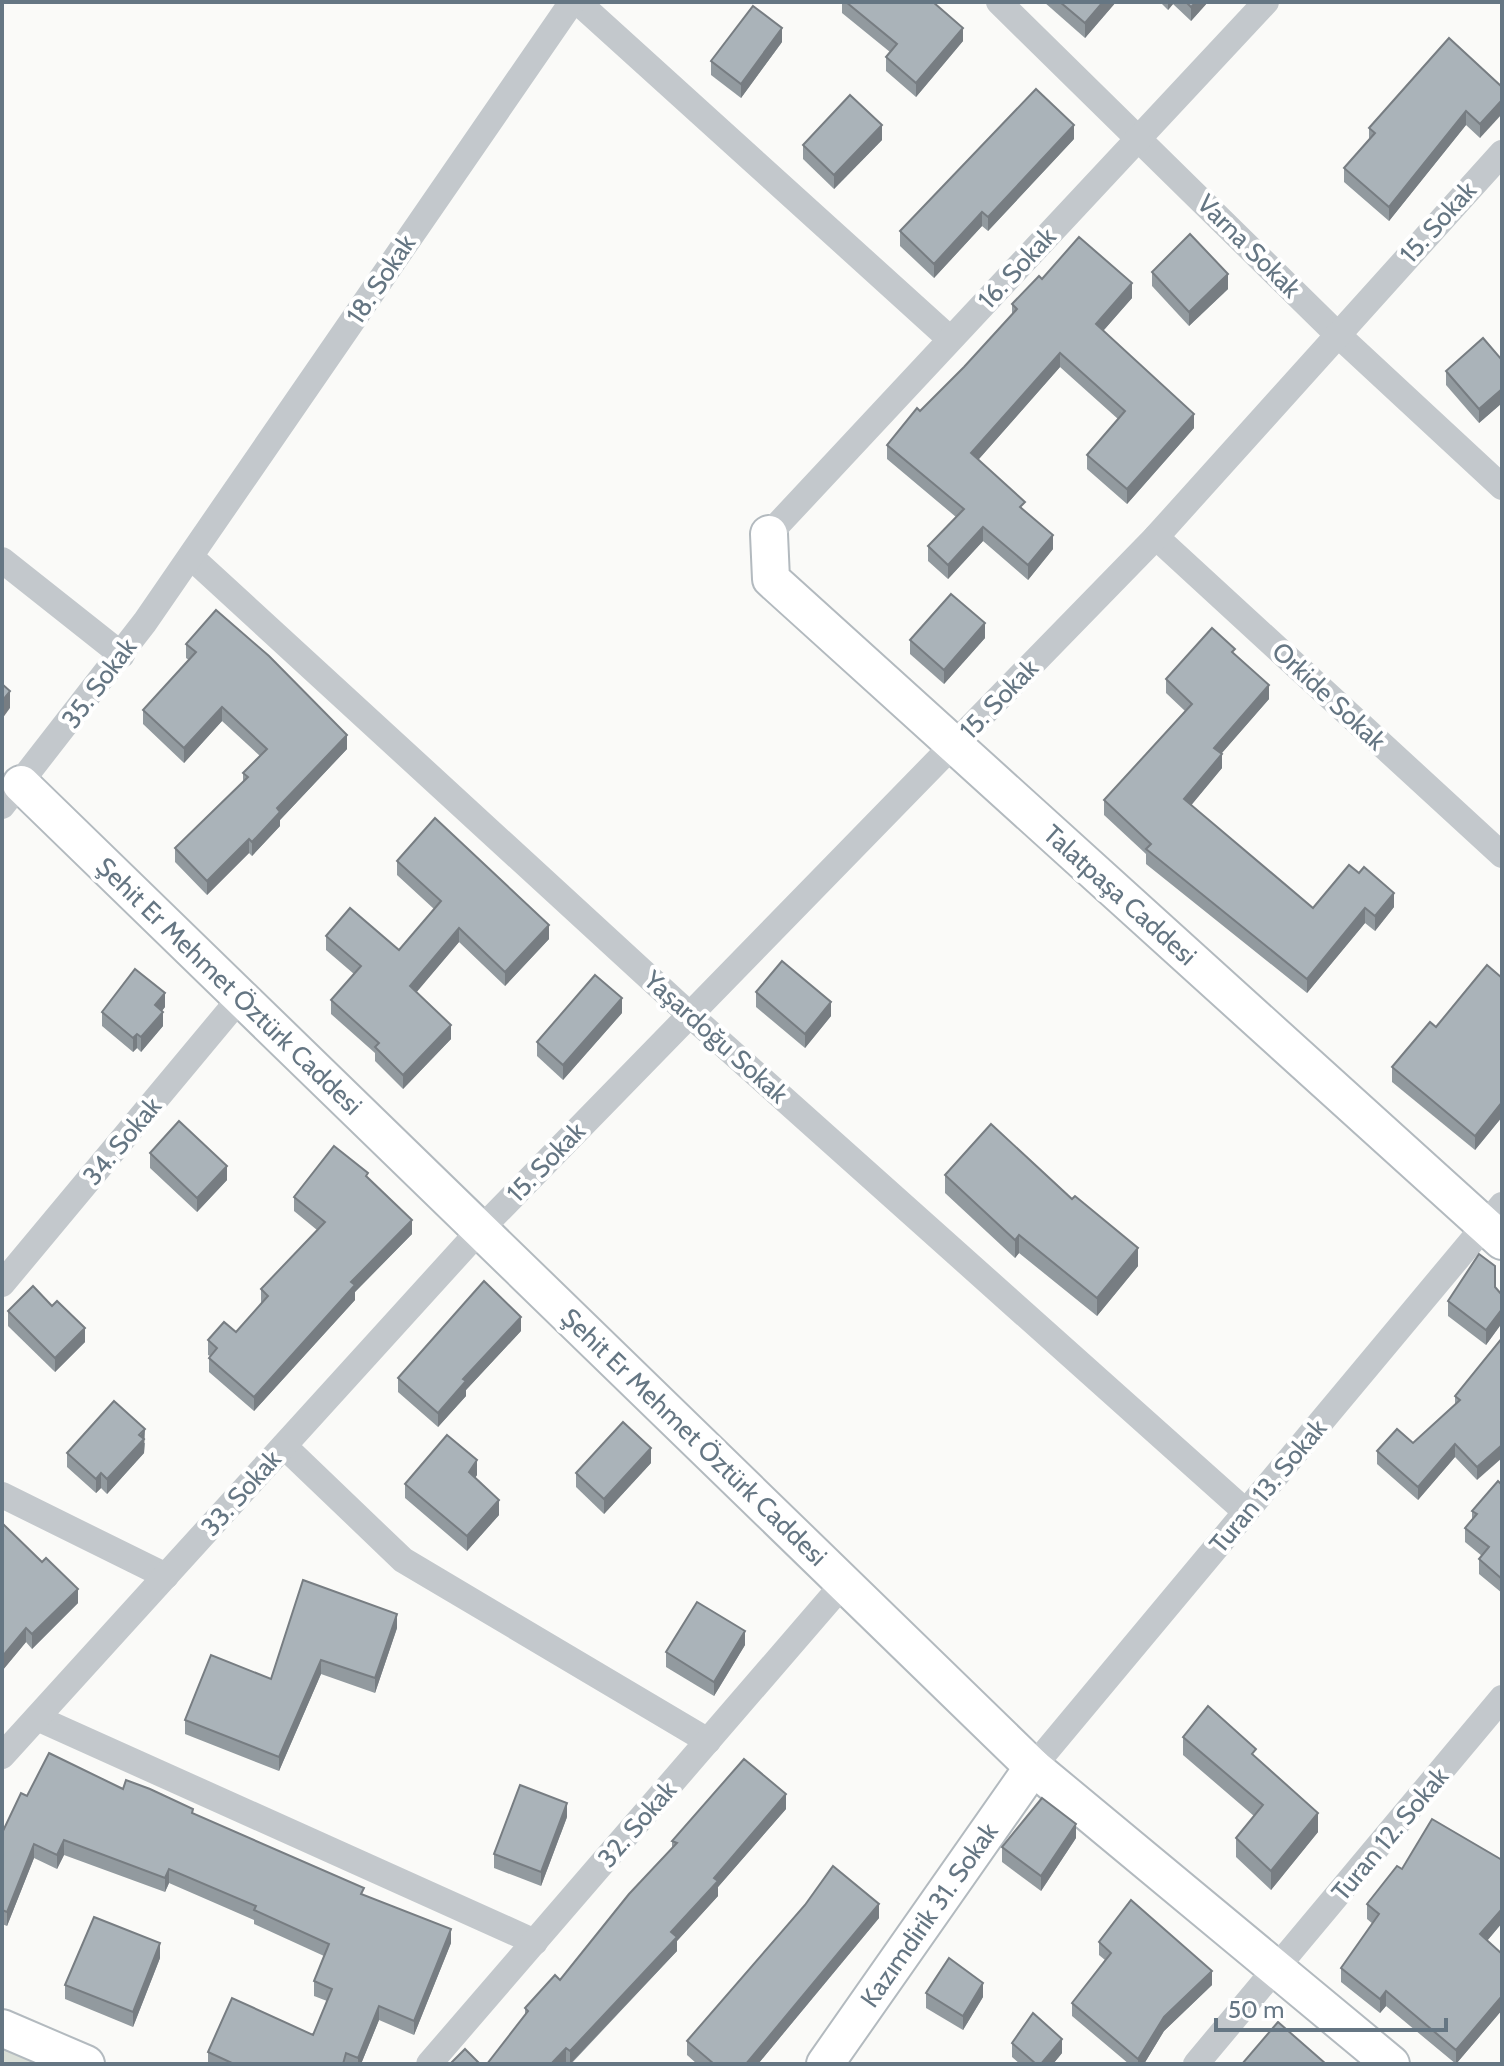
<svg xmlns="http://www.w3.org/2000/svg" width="1504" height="2066" font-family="Cabin,sans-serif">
<rect width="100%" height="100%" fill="#fafaf8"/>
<path fill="#dadfd7" d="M2,2047L38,2064H2Z"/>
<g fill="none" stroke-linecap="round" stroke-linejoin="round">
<g stroke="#b3babf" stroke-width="40">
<g id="secondary">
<path d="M769,534L771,579L1502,1241"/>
<path d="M21,784L1033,1767L1391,2064"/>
<path d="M2,2028L86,2064"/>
<path d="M825,2064L1033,1767"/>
</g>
</g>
<g stroke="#c3c8cc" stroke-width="26">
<path d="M578,2L950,339"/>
<path d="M999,2L1337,334L1502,487"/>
<path d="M769,534L1266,2"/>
<path d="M1156,537L1502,855"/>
<path d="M191,557L690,1015L1246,1512"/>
<path d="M2,560L122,655"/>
<path d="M2,806L145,622L572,2"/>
<path d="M2,1284L241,997"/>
<path d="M284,1446L403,1560L708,1741"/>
<path d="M2,1495L166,1576"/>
<path d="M37,1718L535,1942"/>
<path d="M2,1756L480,1230L1156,537L1502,153"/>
<path d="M1033,1767L1502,1205"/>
<path d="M429,2064L844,1583"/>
<path d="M1196,2064L1502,1698"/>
</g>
<use href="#secondary" stroke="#fff" stroke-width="36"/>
</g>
<g fill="#929a9f">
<path d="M842,2H933L963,41L916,97L886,71V57L890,52L842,13Z"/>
<path d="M1044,2H1116L1085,38Z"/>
<path d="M1160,2H1208L1191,21L1173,4L1168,10Z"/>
<path d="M782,42L741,98L711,75V61Z"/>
<path d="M1502,87L1480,138L1466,125L1389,221L1344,182V168L1369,139V128Z"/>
<path d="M1074,139L988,231L982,226L934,278L900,246V231Z"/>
<path d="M882,140L834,189L803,159V145Z"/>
<path d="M1152,272L1228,289L1189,326L1152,286Z"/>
<path d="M1042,279L1132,298L1103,331L1194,428L1127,504L1087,469V455L1118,419L1060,367L978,460L1025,511L1053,549L1028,580L983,541L948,579L928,561V546L956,517L887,459V445L964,367L1012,314V304Z"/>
<path d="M1502,360V403L1479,423L1446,385V371Z"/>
<path d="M985,638L944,684L910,654V640Z"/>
<path d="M186,644L347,749L280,820V826L252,856L249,853L207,895L175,862V848L243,782V773L260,756L222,721L184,763L143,724V710L189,660L186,658Z"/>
<path d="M1235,654L1269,699L1221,754L1222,768L1191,805L1313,908L1394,907L1375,931L1365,923L1307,993L1146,864V854L1104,815V800L1185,711L1166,693V679Z"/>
<path d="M397,861L549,939L505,986L459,942L416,992L451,1039L403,1089L375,1061V1053L331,1014V1000L354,974L326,950V936L399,950L434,909L397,875Z"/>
<path d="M1502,978V1117L1475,1150L1392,1082V1067L1436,1027Z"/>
<path d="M756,992L831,1016L805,1048L756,1007Z"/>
<path d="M165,1007L162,1011L163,1026L141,1052L137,1048L133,1052L102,1026V1012Z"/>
<path d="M622,1013L563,1080L537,1056V1042Z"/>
<path d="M150,1153L227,1180L197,1212L150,1168Z"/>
<path d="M945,1175L1138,1266L1097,1316L1019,1253L1015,1258L945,1193Z"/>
<path d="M368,1178L412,1234L355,1292V1300L254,1411L209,1372V1358L210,1356L208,1355V1340L236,1332L261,1304V1289L317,1230L294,1211V1197Z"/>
<path d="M1502,1295V1323L1486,1345L1448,1316V1301Z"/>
<path d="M8,1311L85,1342L55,1372L8,1326Z"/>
<path d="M521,1331L466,1390V1396L438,1427L398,1392V1378Z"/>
<path d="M1502,1338L1477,1480L1455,1457L1418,1500L1377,1464V1451L1413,1443L1455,1404V1396Z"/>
<path d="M145,1443L144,1453L107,1494L101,1488L96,1493L67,1467V1453Z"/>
<path d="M651,1463L604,1514L576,1487V1473Z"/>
<path d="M477,1475L475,1478L499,1515L467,1551L405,1498V1484Z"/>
<path d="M1502,1485V1593L1479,1574V1559L1482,1556L1465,1542V1528L1472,1519V1511Z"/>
<path d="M2,1523L78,1603L32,1649L26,1642L2,1671Z"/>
<path d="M397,1628L375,1693L321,1674L279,1771L185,1734V1720L271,1679Z"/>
<path d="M745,1645L714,1696L666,1667V1652Z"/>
<path d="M1183,1737L1256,1758L1318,1832L1271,1890L1236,1857V1838L1254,1816L1183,1755Z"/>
<path d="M123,1789L193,1814L364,1895L451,1943L414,2035L379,2020L361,2064H208V2052L313,2035L327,2001L314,1996V1981L324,1956L254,1924V1920L169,1883L165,1892L64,1855L57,1869L34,1858L7,1926L2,1924V1833L27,1796Z"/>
<path d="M786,1809L718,1887V1896L677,1941V1951L571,2064L566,2062L565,2064H487L525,2016V2008L560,1980L672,1848V1841Z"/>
<path d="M567,1817L541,1886L494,1868V1854Z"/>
<path d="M1076,1838L1041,1891L1002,1862V1847Z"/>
<path d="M1402,1869L1502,1923L1487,1941L1502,2010L1456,2064L1386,2006L1380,2013L1341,1982V1968L1373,1924L1367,1919V1904Z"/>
<path d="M805,1905L879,1918L758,2064H697L687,2055V2041Z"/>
<path d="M1099,1942L1212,1985L1164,2031L1144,2064H1129L1072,2016V2003L1105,1960L1099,1955Z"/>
<path d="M160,1958L133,2027L65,1999V1985Z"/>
<path d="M926,1993L983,1997L963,2030L926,2008Z"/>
<path d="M1012,2043L1062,2053L1053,2064H1020L1012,2057Z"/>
</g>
<g fill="#777d82">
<path d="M1103,2H1116L1085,38V23Z"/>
<path d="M1168,2H1173V4L1168,10Z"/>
<path d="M1196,2H1208L1191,21V7Z"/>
<path d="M782,28V42L741,98V84Z"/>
<path d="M963,28V41L916,97V83Z"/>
<path d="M1502,100V114L1480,138V124Z"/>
<path d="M1466,111V125L1389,221V207Z"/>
<path d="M882,125V140L834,189V175Z"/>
<path d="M1074,125V139L988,231V217Z"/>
<path d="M982,212V226L934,278V264Z"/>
<path d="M1228,274V289L1189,326V312Z"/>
<path d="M1132,283V298L1096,339V324Z"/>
<path d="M1060,353V367L971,468V453Z"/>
<path d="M1502,389V403L1479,423V409Z"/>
<path d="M1194,414V428L1127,504V489Z"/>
<path d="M983,527V541L948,579V565Z"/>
<path d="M1053,535V549L1028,580V565Z"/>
<path d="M985,623V638L944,684V670Z"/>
<path d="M1269,685V699L1214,762V748Z"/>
<path d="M10,691V708L2,719V701Z"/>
<path d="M222,707V721L184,763V748Z"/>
<path d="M347,735V749L280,820V826L252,856V842L277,808Z"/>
<path d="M1222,754V768L1184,814V799Z"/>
<path d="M249,839V853L207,895V881Z"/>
<path d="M1394,893V907L1375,931V916Z"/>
<path d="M1365,908V923L1307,993V979Z"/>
<path d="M549,925V939L505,986V972Z"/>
<path d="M459,928V942L410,1000V986Z"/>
<path d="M165,993V1007L155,1019V1005Z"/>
<path d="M622,998V1013L563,1080V1065Z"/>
<path d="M831,1002V1016L805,1048V1034Z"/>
<path d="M163,1012V1026L141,1052V1037Z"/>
<path d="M451,1025V1039L403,1089V1075Z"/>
<path d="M137,1034V1048L133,1052V1038Z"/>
<path d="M1502,1102V1117L1475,1150V1136Z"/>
<path d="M227,1166V1180L197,1212V1198Z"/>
<path d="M412,1220V1234L355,1292V1300L254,1411V1397L351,1282Z"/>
<path d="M1019,1235V1253L1015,1258V1240Z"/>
<path d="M1138,1248V1266L1097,1316V1298Z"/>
<path d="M1502,1309V1323L1486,1345V1330Z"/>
<path d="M521,1317V1331L466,1390V1396L438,1427V1413L463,1379Z"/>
<path d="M85,1328V1342L55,1372V1358Z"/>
<path d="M145,1429L144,1453L107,1494V1479Z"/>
<path d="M1455,1444V1457L1418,1500V1487Z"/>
<path d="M1502,1445V1458L1477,1480V1467Z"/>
<path d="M651,1448V1463L604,1514V1499Z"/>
<path d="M477,1460V1475L469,1487V1472Z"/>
<path d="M101,1473V1488L96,1493V1479Z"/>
<path d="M499,1500V1515L467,1551V1536Z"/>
<path d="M78,1589V1603L32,1649V1634Z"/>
<path d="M397,1614V1628L375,1693V1678Z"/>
<path d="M26,1628V1642L2,1671V1657Z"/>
<path d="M745,1631V1645L714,1696V1682Z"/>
<path d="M321,1660V1674L279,1771V1757Z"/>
<path d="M786,1794V1809L718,1887V1896L677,1941V1951L570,2064V2051L671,1932L714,1878Z"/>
<path d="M567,1803V1817L541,1886V1872Z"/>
<path d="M1318,1813V1832L1271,1890V1871Z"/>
<path d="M1076,1824V1838L1041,1891V1876Z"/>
<path d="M64,1840V1855L57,1869V1855Z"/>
<path d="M34,1844V1858L7,1926V1912Z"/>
<path d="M169,1869V1883L165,1892V1878Z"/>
<path d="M879,1904V1918L758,2064H746Z"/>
<path d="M1502,1909V1923L1480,1949V1934Z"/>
<path d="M451,1929V1943L414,2035V2021Z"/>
<path d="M160,1943V1958L133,2027V2012Z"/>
<path d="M1212,1971V1985L1164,2031L1144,2064H1138V2059L1164,2017Z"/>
<path d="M983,1983V1997L963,2030V2016Z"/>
<path d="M1386,1991V2006L1380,2013V1999Z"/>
<path d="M1502,1996V2010L1456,2064V2050Z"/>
<path d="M379,2006V2020L361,2064H358V2058Z"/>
<path d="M1062,2039V2053L1053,2064H1041Z"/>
<path d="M566,2048V2062L565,2064H551Z"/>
</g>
<g fill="#aab3b9" stroke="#777d82" stroke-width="2">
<path d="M846,2H933L963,28L916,83L886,57L897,44Z"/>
<path d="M1060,2H1103L1085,23Z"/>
<path d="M1186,2H1196L1191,7Z"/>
<path d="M753,6L782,28L741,84L711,61Z"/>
<path d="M1449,38L1502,87V100L1480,124L1466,111L1389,207L1344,168L1375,133L1369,128Z"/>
<path d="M1036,89L1074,125L988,217L982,212L934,264L900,231Z"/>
<path d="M850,95L882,125L834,175L803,145Z"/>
<path d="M1190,234L1228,274L1189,312L1152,272Z"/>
<path d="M1079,237L1132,283L1096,324L1194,414L1127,489L1087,455L1125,411L1060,353L971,453L1025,502L1020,507L1053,535L1028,565L983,527L948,565L928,546L964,509L887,445L917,408L920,411L964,367L1017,309L1012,304L1039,276L1042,279Z"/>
<path d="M1483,338L1502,360V389L1479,409L1446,371Z"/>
<path d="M951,594L985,623L944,670L910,640Z"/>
<path d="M216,610L269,656L347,735L277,808L280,812L252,842L249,839L207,881L175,848L248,777L243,773L267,749L222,707L184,748L143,710L196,652L186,644Z"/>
<path d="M1212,628L1235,649L1232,652L1269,685L1214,748L1222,754L1184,799L1313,908L1349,865L1359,873L1364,867L1394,893L1375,916L1365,908L1307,979L1146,849L1151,844L1104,800L1192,704L1166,679Z"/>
<path d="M2,684L10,691L2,701Z"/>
<path d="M435,818L549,925L505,972L459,928L410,986L451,1025L403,1075L375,1047L379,1043L331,1000L361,966L326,936L350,908L399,950L441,901L397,861Z"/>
<path d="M782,961L831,1002L805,1034L756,992Z"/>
<path d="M1487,965L1502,978V1102L1475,1136L1392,1067L1430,1022L1436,1027Z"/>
<path d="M135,969L165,993L155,1005L163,1012L141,1037L137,1034L133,1038L102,1012Z"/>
<path d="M595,975L622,998L563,1065L537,1042Z"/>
<path d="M179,1121L227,1166L197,1198L150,1153Z"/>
<path d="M991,1124L1072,1199L1075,1196L1138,1248L1097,1298L1019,1235L1015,1240L945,1175Z"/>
<path d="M334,1146L368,1173L366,1176L412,1220L351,1282L355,1285L254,1397L209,1358L217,1348L208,1340L224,1322L236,1332L268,1296L261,1289L325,1222L294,1197Z"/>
<path d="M1479,1254L1495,1266V1287L1502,1295V1309L1486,1330L1448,1301Z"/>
<path d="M484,1281L521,1317L463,1379L466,1381L438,1413L398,1378Z"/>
<path d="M33,1286L52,1306L57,1301L85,1328L55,1358L8,1311Z"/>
<path d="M1502,1338V1445L1477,1467L1455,1444L1418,1487L1377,1451L1397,1429L1413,1443L1460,1400L1455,1396Z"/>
<path d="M114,1401L145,1429L139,1435L144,1439L107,1479L101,1473L96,1479L67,1453Z"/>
<path d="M623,1422L651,1448L604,1499L576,1473Z"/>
<path d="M447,1435L477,1460L469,1472L499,1500L467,1536L405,1484Z"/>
<path d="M1498,1481L1502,1485V1579L1479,1559L1489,1547L1465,1528L1477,1514L1472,1511Z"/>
<path d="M2,1523L42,1562L46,1558L78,1589L32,1634L26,1628L2,1657Z"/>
<path d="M303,1580L397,1614L375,1678L321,1660L279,1757L185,1720L211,1655L271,1679Z"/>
<path d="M697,1602L745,1631L714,1682L666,1652Z"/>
<path d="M1208,1706L1256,1749L1252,1754L1318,1813L1271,1871L1236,1838L1263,1805L1183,1737Z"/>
<path d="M49,1753L123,1789L126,1780L150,1789L193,1809L192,1813L364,1888L361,1894L451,1929L414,2021L379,2006L358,2058L346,2053L343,2064H234L208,2052L232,1998L313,2035L332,1989L314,1981L329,1944L254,1910L256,1906L169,1869L165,1878L64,1840L57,1855L34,1844L7,1912L2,1910V1833L21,1793L27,1796Z"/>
<path d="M744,1759L786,1794L714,1878L718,1881L671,1932L677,1937L570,2051L566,2048L551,2064H487L528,2011L525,2008L555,1975L560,1980L629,1894L677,1843L672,1841Z"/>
<path d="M520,1785L567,1803L541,1872L494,1854Z"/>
<path d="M1042,1798L1076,1824L1041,1876L1002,1847Z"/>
<path d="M1432,1819L1502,1860V1909L1480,1934L1502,1954V1996L1456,2050L1386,1991L1380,1999L1341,1968L1379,1914L1367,1904L1397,1866L1402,1869Z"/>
<path d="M833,1866L879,1904L746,2064H714L687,2041L805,1905Z"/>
<path d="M1131,1900L1212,1971L1164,2017L1138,2059L1072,2003L1111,1953L1099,1942Z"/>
<path d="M94,1917L160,1943L133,2012L65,1985Z"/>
<path d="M949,1958L983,1983L963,2016L926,1993Z"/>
<path d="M1033,2013L1062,2039L1041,2064H1036L1012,2043Z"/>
<path d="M1278,2022L1326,2064H1242Z"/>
<path d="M465,2049L480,2064H450Z"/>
</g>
<g text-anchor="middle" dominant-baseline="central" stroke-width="8" stroke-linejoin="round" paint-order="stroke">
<g font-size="26" fill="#657683" stroke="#fff">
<text transform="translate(1438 222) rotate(-48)">15. Sokak</text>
<text transform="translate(1249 246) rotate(45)">Varna Sokak</text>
<text transform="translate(1017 268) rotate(-47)">16. Sokak</text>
<text transform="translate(381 279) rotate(-56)">18. Sokak</text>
<text transform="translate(99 683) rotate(-53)">35. Sokak</text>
<text transform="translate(1329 696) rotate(43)">Orkide Sokak</text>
<text transform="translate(999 699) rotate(-46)">15. Sokak</text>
<text transform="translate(1120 895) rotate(42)">Talatpaşa Caddesi</text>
<text transform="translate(229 986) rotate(44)">Şehit Er Mehmet Öztürk Caddesi</text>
<text transform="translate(716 1037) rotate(42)">Yaşardoğu Sokak</text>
<text transform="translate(122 1141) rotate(-50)">34. Sokak</text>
<text transform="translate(546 1162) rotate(-46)">15. Sokak</text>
<text transform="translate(694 1437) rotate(44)">Şehit Er Mehmet Öztürk Caddesi</text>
<text transform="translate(1268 1486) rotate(-50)">Turan 13. Sokak</text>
<text transform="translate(241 1493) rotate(-48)">33. Sokak</text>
<text transform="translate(637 1824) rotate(-49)">32. Sokak</text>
<text transform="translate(1390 1834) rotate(-50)">Turan 12. Sokak</text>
<text transform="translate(929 1915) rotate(-55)">Kazımdirik 31. Sokak</text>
</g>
</g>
<rect width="1504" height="2066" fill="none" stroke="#657683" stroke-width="8"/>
<path d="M1216 2018v12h230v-12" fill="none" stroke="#657683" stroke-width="4"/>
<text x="1228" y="2018" font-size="24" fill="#657683" stroke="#ffffff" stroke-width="6" paint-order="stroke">50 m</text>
</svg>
